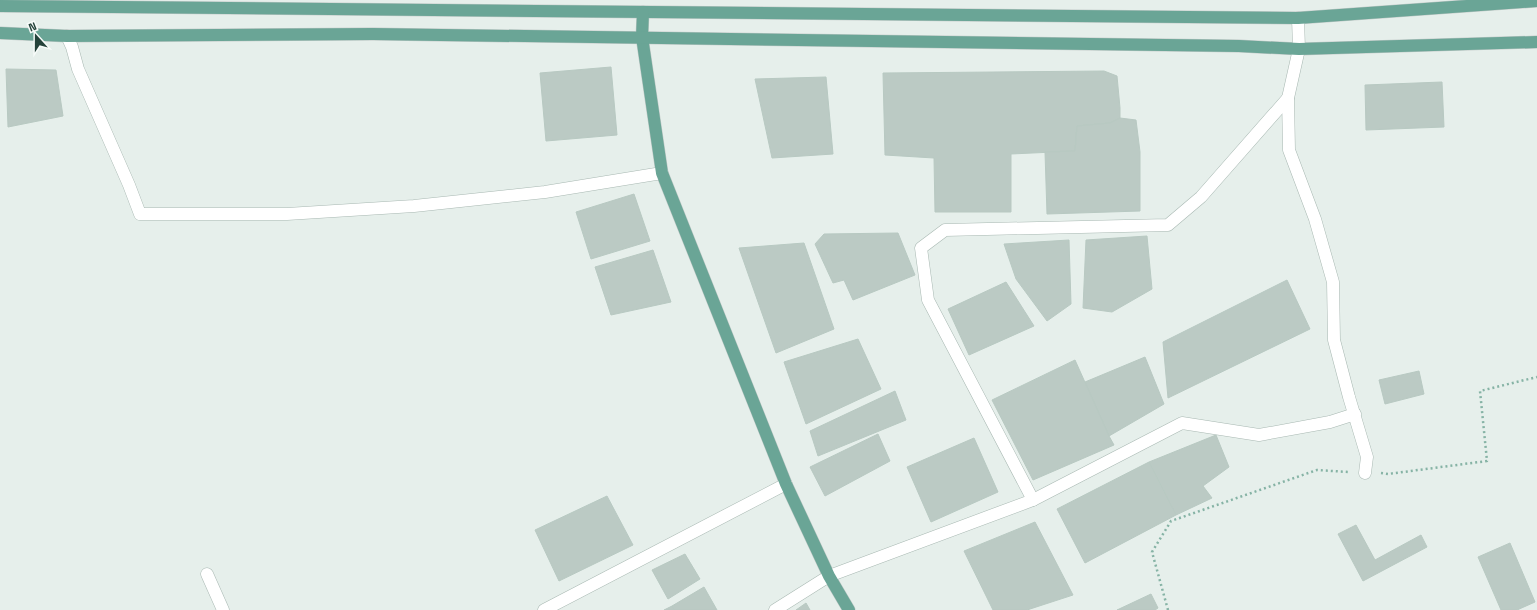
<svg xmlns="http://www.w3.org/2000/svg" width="1537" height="610" font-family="'Space Grotesk',sans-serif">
<rect width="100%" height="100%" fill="#e6efeb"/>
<g fill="#bbcac4" stroke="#b8c9c2">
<path d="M611,67L617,135L546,141L540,73Z"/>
<path d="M6,69L56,70L63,116L8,127Z"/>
<path d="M1104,71L1117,76L1120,108V118L1110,123L1077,126L1075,151L1011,154V212H935L934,158L885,155L883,73Z"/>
<path d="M826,77L833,154L772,158L755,79Z"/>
<path d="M1442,82L1444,127L1366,130L1365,85Z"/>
<path d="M1120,118L1136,120L1140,152V211L1047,214L1045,152L1075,151L1077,126L1110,123Z"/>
<path d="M634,194L650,241L591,259L576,212Z"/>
<path d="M898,233L915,275L853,300L844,280L833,283L815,244L824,234Z"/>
<path d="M1147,236L1152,289L1112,312L1083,308L1086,240Z"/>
<path d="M1069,240L1071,304L1047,321L1016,279L1004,244Z"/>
<path d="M804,243L834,329L776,353L739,248Z"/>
<path d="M653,250L671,302L611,315L595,267Z"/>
<path d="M1287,280L1310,329L1168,398L1163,342Z"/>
<path d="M1006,282L1034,326L969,355L948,309Z"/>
<path d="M858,339L881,389L806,424L784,362Z"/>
<path d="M1145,357L1164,404L1109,436L1085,382Z"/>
<path d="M1075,360L1109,436L1114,445L1033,480L992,400Z"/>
<path d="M1419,371L1424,394L1385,404L1379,380Z"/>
<path d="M895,391L906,420L818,456L810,431Z"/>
<path d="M878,434L890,461L825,496L810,467Z"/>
<path d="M1216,435L1229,467L1203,486L1212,498L1176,515L1149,462Z"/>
<path d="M974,438L998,492L931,522L907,467Z"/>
<path d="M1149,462L1176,515L1085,563L1057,509Z"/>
<path d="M607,496L633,545L559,581L535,530Z"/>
<path d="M1035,522L1073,595L1027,610H993L964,551Z"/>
<path d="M1356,525L1375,560L1421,535L1427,547L1363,581L1338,534Z"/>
<path d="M1510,543L1535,602L1517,610H1501L1478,557Z"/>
<path d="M685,554L700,579L668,599L652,570Z"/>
<path d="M704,587L717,610H674L672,606Z"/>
<path d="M1151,594L1158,608L1155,610H1117Z"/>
<path d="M806,603L810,610H796Z"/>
<path d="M672,606L674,610H664Z"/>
</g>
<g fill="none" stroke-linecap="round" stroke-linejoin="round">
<g stroke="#a8b8b2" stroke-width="13">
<g id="minor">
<path d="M1298,18L1299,49L1288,98L1289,150L1315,219L1333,282L1334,340L1349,397L1367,457L1365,473"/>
<path d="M67,36L72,47L78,69L129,185L140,214H287L414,206L545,192L662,173"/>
<path d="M1033,500L928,300L921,248L945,230L1168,225L1201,197L1288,98"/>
<path d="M207,574L223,610"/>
<path d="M544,610L786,484"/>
<path d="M775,610L829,576L1033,500L1182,423L1259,435L1330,422L1355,414"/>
</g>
</g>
<g stroke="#c2cac8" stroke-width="13">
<g id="major">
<path d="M0,6L1298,18L1537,1"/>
<path d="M643,12L642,37L662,173L786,484L829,576L849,610"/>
<path d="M0,33L67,36L373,34L1239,46L1299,49L1537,42"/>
</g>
</g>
<g stroke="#86b3a5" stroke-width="2.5" stroke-dasharray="2 3" stroke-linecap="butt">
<path d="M1381,473L1388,474L1487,461L1480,391L1537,377"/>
<path d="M1168,610L1152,552L1171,521L1317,470L1348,472"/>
</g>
<use href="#minor" stroke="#fff" stroke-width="12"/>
<use href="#major" stroke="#6aa596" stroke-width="12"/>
</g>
<g transform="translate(36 36) rotate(339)" stroke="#f7fbf9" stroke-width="3" paint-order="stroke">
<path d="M0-3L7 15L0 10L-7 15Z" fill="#24423a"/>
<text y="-6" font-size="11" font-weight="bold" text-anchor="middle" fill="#24423a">N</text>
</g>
</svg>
